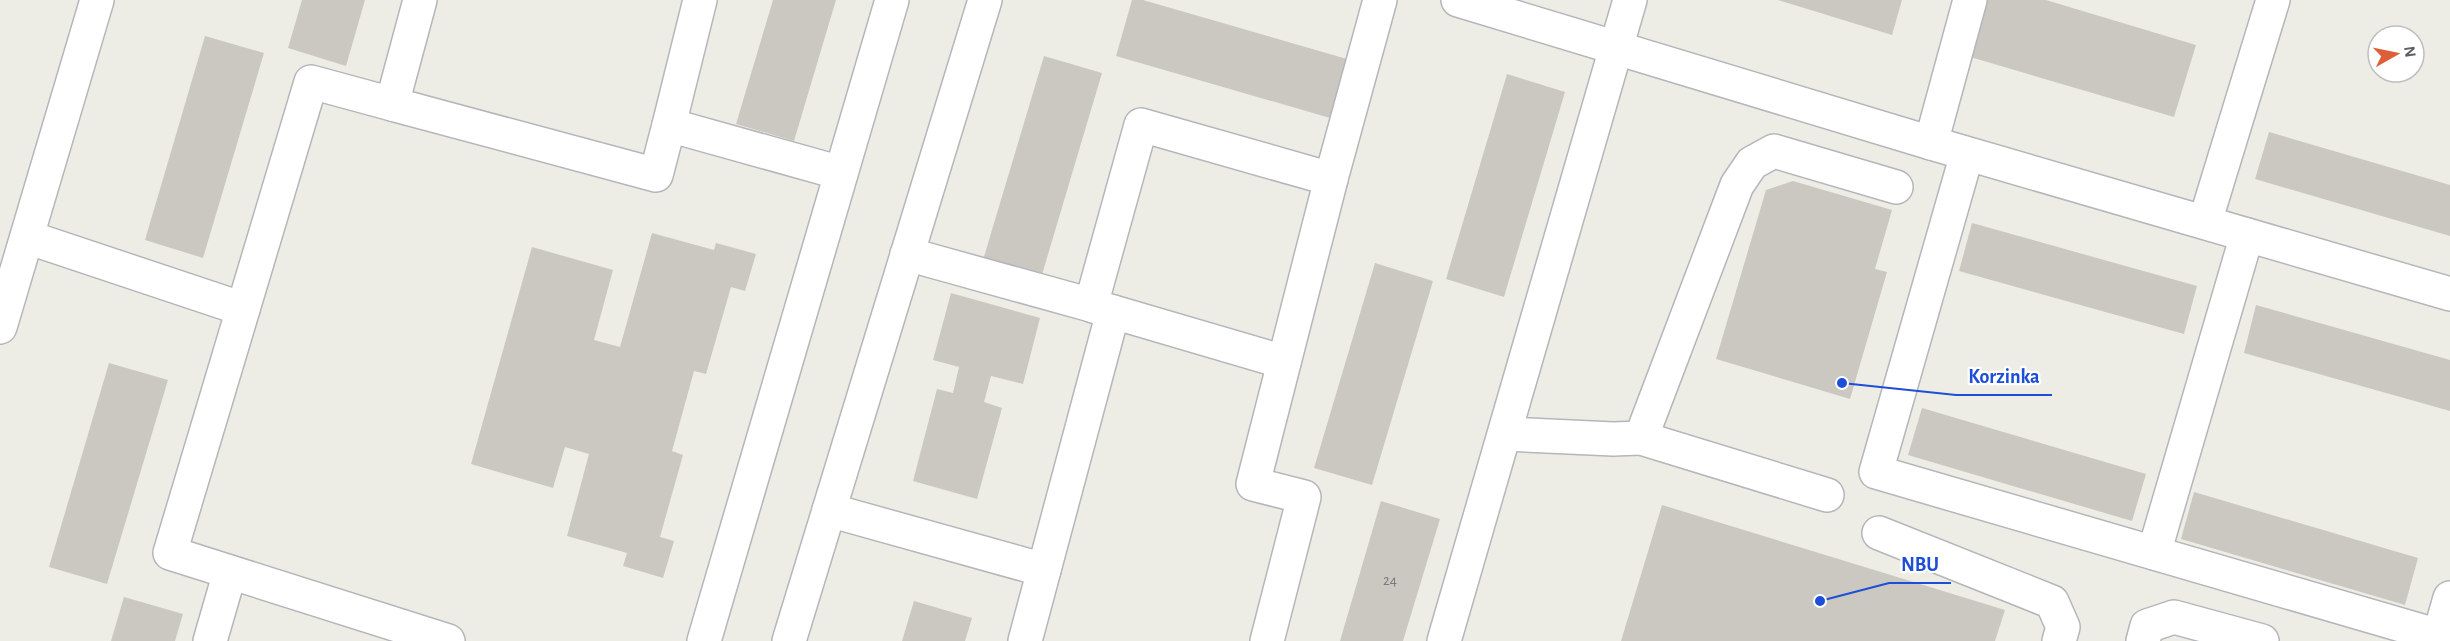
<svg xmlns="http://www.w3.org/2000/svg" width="2450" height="641" font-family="'Alegreya Sans',sans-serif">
<rect width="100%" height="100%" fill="#eeede5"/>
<g fill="#cac8c1">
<path d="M302,0H365L346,66L288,48Z"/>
<path d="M773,0H836L794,141L736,124Z"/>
<path d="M1132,0H1143L1347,59L1330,118L1116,56Z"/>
<path d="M1778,0H1902L1892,35Z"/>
<path d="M1975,0H2046L2196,45L2174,117L1960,54Z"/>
<path d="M205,36L264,53L203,258L145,240Z"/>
<path d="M1044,56L1102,73L1041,278L983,260Z"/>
<path d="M1507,74L1565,92L1504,297L1446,279Z"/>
<path d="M2269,132L2450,185V236L2255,179Z"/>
<path d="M1793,181L1892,210L1875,269L1887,272L1850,399L1716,359L1766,190Z"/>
<path d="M1972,223L2197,286L2184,334L1959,271Z"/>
<path d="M652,233L714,250L716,243L756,254L745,291L731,287L706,374L694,371L672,451L683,455L660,537L674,541L663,578L623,566L627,553L567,536L589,454L565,447L553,488L471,464L532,247L613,270L594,340L620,347Z"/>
<path d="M1375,263L1433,281L1372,485L1314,468Z"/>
<path d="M951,293L1040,318L1023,384L991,376L984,402L1002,408L977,499L913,481L937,389L953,393L959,367L933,360Z"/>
<path d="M2256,305L2450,360V411L2244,353Z"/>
<path d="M109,363L168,380L107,584L49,567Z"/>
<path d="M1922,408L2146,474L2132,521L1908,455Z"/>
<path d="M2194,492L2418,558L2405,605L2181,539Z"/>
<path d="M1381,501L1440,519L1403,641H1340Z"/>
<path d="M1662,505L2005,610L1995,641H1621Z"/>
<path d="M124,597L183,614L175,641H111Z"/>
<path d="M914,601L972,618L965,641H902Z"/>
</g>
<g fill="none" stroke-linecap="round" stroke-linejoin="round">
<g stroke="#b5b6bb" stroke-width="36">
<g id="minor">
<path d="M420,0L392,104L656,175L669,125"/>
<path d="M700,0L669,125L841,173"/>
<path d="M1458,0L1931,143L2450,294"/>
<path d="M392,104L311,82L170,553L448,641"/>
<path d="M1931,143L1970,0"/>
<path d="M1967,154L1876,472L2439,636L2450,598"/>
<path d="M2205,222L2273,0"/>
<path d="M27,237L243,309"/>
<path d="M907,254L1091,305L1141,125L1331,179L1380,0"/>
<path d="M1093,306L1284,362"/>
<path d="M0,327L97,0"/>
<path d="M1505,434L1613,439L1641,438L1737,185L1752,163L1774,151L1896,187"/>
<path d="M1641,438L1827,495"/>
<path d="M829,510L1044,570"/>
<path d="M1879,533L2052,602L2063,627L2059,641"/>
<path d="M2154,553L2247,235"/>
<path d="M210,641L230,572"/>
<path d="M704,641L892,0"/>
<path d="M789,641L985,0"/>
<path d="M1025,641L1113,312"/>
<path d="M1267,641L1304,497L1253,484L1331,179"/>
<path d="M1444,641L1630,0"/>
<path d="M2143,641L2147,626L2174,617L2262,641"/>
</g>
</g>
<use href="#minor" stroke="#fff" stroke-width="33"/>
</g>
<g text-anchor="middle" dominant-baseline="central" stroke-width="4.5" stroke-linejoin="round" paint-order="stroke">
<g font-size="15" fill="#78797b">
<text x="1390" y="580">24</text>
</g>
</g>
<path fill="none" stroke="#1d4ed8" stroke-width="2" d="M1842 383L1956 395H2052M1820 601L1889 583H1951"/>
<g fill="#1d4ed8" stroke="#fff" stroke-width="2">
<circle cx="1842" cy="383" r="6"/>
<circle cx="1820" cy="601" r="6"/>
</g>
<g font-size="20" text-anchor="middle" font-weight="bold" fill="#1d4ed8" stroke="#fff" stroke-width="4.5" stroke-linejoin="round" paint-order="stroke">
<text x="2004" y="383">Korzinka</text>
<text x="1920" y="571">NBU</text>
</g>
<g transform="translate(2396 54) rotate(81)"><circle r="28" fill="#ffffff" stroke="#bebfc1" stroke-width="1.5"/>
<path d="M0-4.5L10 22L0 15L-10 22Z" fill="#df5e3a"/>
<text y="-9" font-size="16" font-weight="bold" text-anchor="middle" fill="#5d5f64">N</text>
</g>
</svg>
